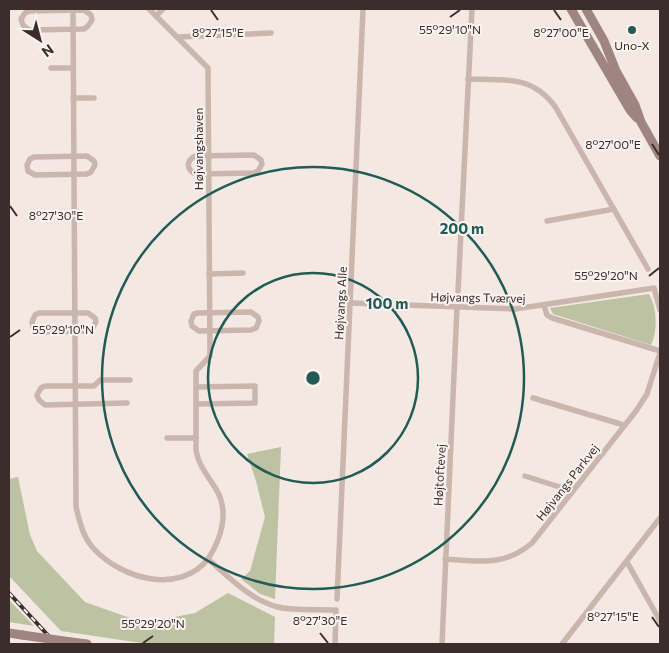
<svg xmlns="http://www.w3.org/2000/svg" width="669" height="653" font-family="Commissioner,sans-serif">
<rect width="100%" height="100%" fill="#f3e8e2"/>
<g fill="#bdc2a2">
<path d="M649,294C657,308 658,330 651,345L553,314L550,308Z"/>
<path d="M281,447L275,599L260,594L241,579L250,571L265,517L256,481L247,454Z"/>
<path d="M18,477L30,535L37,551L85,602L144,623L195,613L228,593L275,617L274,644H148L61,631L9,576V479Z"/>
<path d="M9,600L34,626L9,622Z"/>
</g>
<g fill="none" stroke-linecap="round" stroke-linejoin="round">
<g stroke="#cbb6ae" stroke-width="5.5">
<path d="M73,9L76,507C80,523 83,537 94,549C122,579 179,595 208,559"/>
<path d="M149,9L208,68L210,356L196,371V451C199,466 208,476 216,489C230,512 221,539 208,559C229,577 250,600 278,607C293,611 319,609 336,610L335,644"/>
<path d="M84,10L91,15L92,20L88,26L84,29L29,30L23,25L21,19L25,13L29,11Z"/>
<path d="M156,16L163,9"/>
<path d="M177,37L271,33"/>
<path d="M51,68H73"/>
<path d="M468,79C504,80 533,75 556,108L648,269"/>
<path d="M73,98H94"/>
<path d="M254,155L261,160L262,164L258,171L254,173L196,174C186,170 186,161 195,156Z"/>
<path d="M87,156L94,161L95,165L91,172L87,174L35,175L28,171L27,165L30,159L34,157Z"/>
<path d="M547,221L614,209"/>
<path d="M209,274L243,273"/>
<path d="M458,291L472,9"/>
<path d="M350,303L515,309L654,288L660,310"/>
<path d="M544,306L547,315L552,318L660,351"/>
<path d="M251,312L258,317L259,321L256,328L251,330L199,331L192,326L191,321L194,314L198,313Z"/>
<path d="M39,313H88L95,318L96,322L92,329L88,331L40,332L33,327L32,322L35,315Z"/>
<path d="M533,398L624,425"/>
<path d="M127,403L45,405L39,400L37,395L41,388L45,386H94L100,380H130"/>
<path d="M196,404L255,403V386L196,387"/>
<path d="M167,438H196"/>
<path d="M525,476L572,491"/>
<path d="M445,559C479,561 504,567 532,543L636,411L647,394L660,353"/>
<path d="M627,562L660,621"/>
<path d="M337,599L363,9"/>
<path d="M442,644L457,307"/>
<path d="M562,644L660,518"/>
</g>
<g stroke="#9f857f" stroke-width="9">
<path d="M571,9L630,110L637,118"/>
<path d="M586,9L604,41L616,71L635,105L641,122L660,156"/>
<path d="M9,633L22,635"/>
<path d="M71,642L87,644"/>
</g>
<g stroke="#3a2e2c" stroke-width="4">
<path id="rail" d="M9,593L56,644"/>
</g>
<use href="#rail" stroke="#faf3ef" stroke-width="2" stroke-dasharray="5.5" stroke-linecap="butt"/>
<path stroke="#9f857f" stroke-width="9" d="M22,635L71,642"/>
</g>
<path fill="none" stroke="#3a2e2c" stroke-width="2" d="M211,10L218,20M554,10L561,20M450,17L460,10M652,144L659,155M10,206L17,216M649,276L659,268M10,337L20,330M652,617L659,627M320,633L328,643M143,643L153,636"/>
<g fill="none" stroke="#225b55" stroke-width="2.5">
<circle cx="313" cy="378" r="105"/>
<circle cx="313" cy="378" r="211"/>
</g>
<circle fill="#225b55" stroke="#faf3ef" stroke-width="2" cx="632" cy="30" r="5"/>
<g text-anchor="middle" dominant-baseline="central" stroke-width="4" stroke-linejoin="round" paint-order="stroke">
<g font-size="12" fill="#3a2e2c" stroke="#faf3ef">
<text x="632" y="45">Uno-X</text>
</g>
<g font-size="12" fill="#3a2e2c" stroke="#faf3ef">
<text transform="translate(198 149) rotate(-90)">Højvangshaven</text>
<text transform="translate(478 297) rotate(1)">Højvangs Tværvej</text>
<text transform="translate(340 303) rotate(-87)">Højvangs Alle</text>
<text transform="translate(439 475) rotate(-87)">Højtoftevej</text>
<text transform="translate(567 482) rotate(-52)">Højvangs Parkvej</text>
</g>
</g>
<g font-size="12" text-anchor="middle" fill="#3a2e2c" stroke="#faf3ef" stroke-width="4" stroke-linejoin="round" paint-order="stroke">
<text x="450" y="34">55°29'10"N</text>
<text x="218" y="37">8°27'15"E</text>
<text x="561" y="37">8°27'00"E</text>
<text x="613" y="149">8°27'00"E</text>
<text x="56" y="220">8°27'30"E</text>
<text x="606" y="280">55°29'20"N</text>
<text x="63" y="334">55°29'10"N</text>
<text x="613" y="621">8°27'15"E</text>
<text x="320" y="625">8°27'30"E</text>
<text x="153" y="628">55°29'20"N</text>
</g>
<circle cx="313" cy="378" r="8" fill="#225b55" stroke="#faf3ef" stroke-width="2.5"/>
<g font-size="15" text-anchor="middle" font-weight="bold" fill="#225b55" stroke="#faf3ef" stroke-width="4" stroke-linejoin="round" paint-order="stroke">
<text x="462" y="234">200 m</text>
<text x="387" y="309">100 m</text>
</g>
<rect width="669" height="653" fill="none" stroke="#3a2e2c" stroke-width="20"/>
<g transform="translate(40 40) rotate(144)" stroke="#faf3ef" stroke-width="4" paint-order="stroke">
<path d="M0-4L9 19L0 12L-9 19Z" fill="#3a2e2c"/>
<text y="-8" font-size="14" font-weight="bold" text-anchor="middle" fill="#3a2e2c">N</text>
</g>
</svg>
